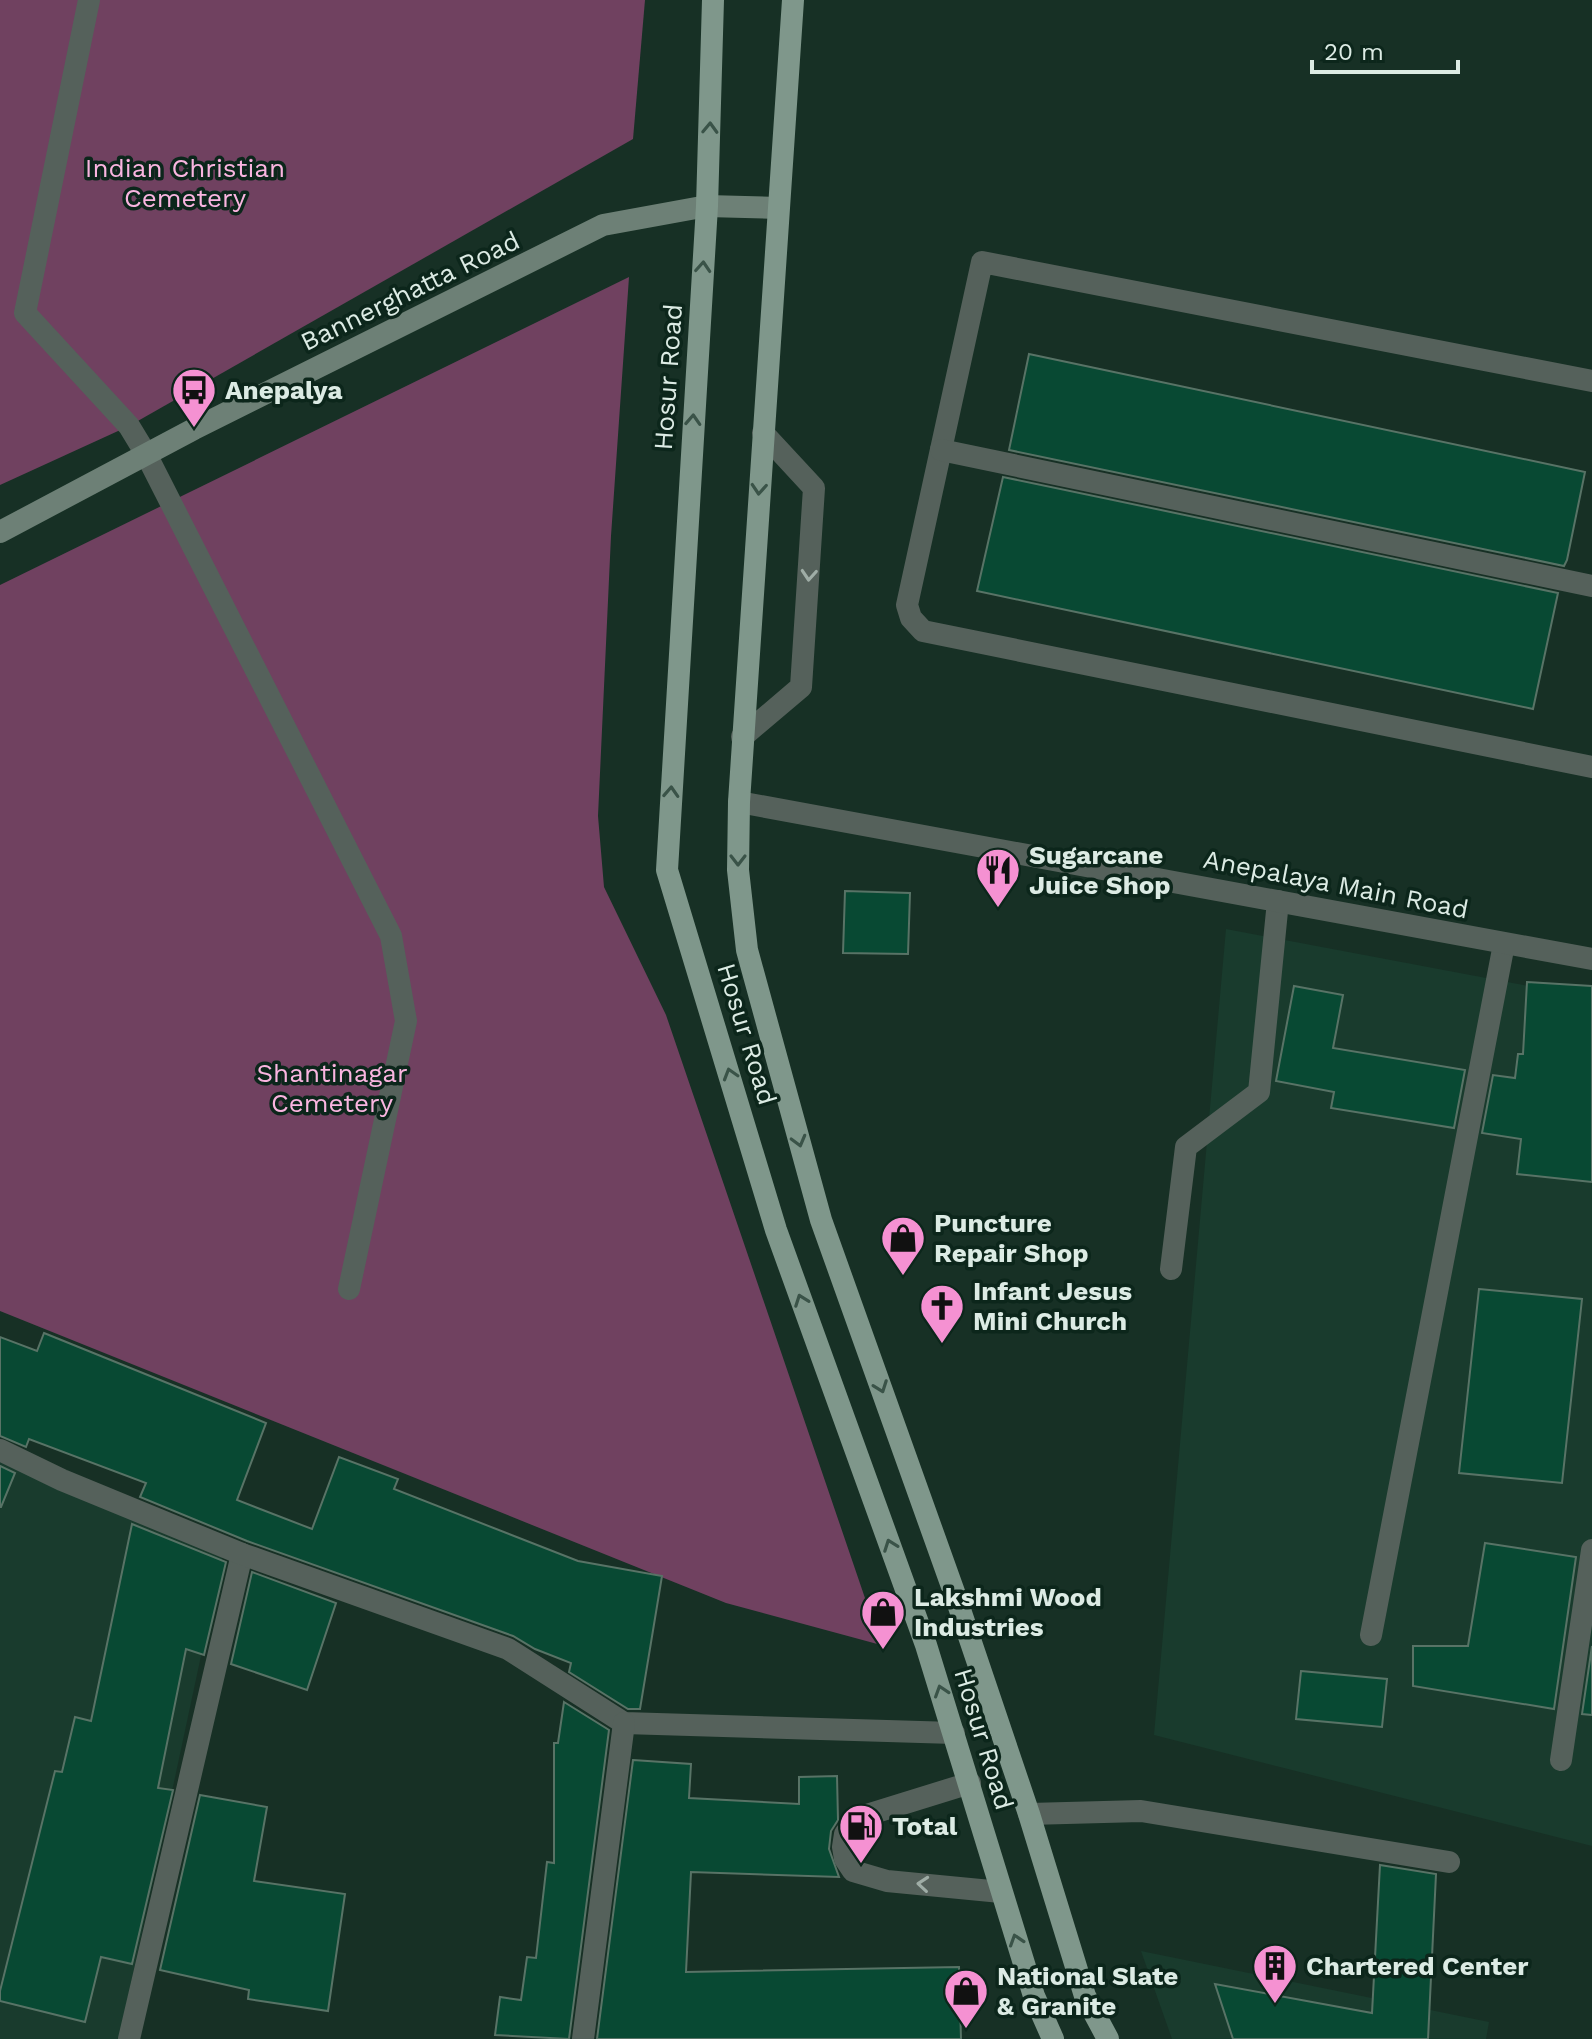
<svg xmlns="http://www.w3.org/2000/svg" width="1592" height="2039" font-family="'Work Sans',sans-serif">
<rect width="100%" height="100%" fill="#173025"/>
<g fill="#193b2d">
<path d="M1226,929L1592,998V1846L1154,1735Z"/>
<path d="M0,1457L223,1553L119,2039H0Z"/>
<path d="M1141,1951L1489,2022L1486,2039H1172Z"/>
</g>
<g fill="#704160">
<path d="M0,0H645L633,139L129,426L0,485Z"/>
<path d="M629,277L611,536L598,816L604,887L666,1015L881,1645L726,1603L0,1311V585Z"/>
</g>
<g fill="#084933" stroke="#587366" stroke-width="2">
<path d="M1029,354L1585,472L1567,560L1564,566L1009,450Z"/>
<path d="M1003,477L1558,593L1533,709L977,591Z"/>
<path d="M845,891L910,893L908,954L843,953Z"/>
<path d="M1527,982L1592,986V1182L1517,1174L1521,1139L1482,1133L1493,1075L1515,1078L1518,1054H1523Z"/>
<path d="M1294,986L1343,995L1333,1048L1465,1070L1454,1128L1331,1108L1334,1092L1276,1081Z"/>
<path d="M1479,1289L1582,1299L1562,1483L1459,1473Z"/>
<path d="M44,1333L266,1423L237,1500L312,1529L339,1457L398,1479L394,1489L578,1561L662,1576L640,1709H628L569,1672L571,1663L535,1649L513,1636L247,1541L140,1497L146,1483L29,1439L26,1447L0,1436V1337L37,1351Z"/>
<path d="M0,1466L15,1473L1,1507H0Z"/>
<path d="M132,1524L226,1562L204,1655L186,1649L158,1788L173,1790L132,1964L101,1957L85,2022L0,2001V1991L55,1771L62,1772L75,1717L91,1721Z"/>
<path d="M1485,1543L1576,1557L1554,1709L1413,1686V1646H1468Z"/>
<path d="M252,1572L336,1603L307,1690L231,1664Z"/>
<path d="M1592,1646V1715L1582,1714Z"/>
<path d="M1301,1671L1387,1679L1382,1727L1296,1719Z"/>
<path d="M564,1702L609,1730L569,2039L495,2035L500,1997L521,2000L527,1957L536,1958L547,1862L554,1863V1743H558Z"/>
<path d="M633,1760L691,1764L689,1798L799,1804V1777L837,1776L838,1820L831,1831L829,1849L839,1877L691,1872L686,1972L959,1967L961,2039H597Z"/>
<path d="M200,1795L267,1807L254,1881L345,1894L328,2011L248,1999L249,1990L160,1970Z"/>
<path d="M1380,1865L1436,1874L1428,2039H1233L1215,1984L1372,2013Z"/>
</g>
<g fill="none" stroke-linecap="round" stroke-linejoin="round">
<g stroke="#55615b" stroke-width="22">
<path d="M89,0L25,313L129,426L146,454L391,936L406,1021L349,1289"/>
<path d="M1592,381L982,262L907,605L911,618L923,631L1592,767"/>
<path d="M941,450L1592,586"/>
<path d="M742,737L801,687L814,488L763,433"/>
<path d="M1171,1269L1186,1147L1259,1092L1278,901"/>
<path d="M1561,1760L1592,1550"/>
<path d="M970,1783L857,1818L845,1834L843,1847L845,1859L853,1871L887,1881L1001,1892"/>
<path d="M129,2039L242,1554"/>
</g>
<g stroke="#55615b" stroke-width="22">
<path d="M0,1450L62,1480L242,1554L508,1649L624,1723L954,1733"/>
<path d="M1371,1635L1504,944"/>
<path d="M1029,1814L1141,1811L1449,1862"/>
<path d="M583,2039L624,1723"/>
</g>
<path stroke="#55615b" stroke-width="22" d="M739,802L1592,959"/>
<path stroke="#6d8076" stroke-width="22" d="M0,532L194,429L603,225L707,206L778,208"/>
<g stroke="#7f978b" stroke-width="22">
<path d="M713,0L707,206L667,870L776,1230L926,1645L1034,1996L1053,2039"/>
<path d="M793,0L739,802L738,870L747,950L821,1220L954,1592L1029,1814L1085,1996L1108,2039"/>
</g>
</g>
<defs><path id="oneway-chevron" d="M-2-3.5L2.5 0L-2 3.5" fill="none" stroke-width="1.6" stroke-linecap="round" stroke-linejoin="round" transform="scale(2)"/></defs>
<g stroke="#3a5348">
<use href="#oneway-chevron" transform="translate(710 128) rotate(-88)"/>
<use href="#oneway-chevron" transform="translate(703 267) rotate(-86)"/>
<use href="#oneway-chevron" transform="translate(693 420) rotate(-87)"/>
<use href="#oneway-chevron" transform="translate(759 489) rotate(94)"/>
<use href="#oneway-chevron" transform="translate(671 792) rotate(-87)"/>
<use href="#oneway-chevron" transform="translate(738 860) rotate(90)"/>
<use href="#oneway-chevron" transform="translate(730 1074) rotate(-107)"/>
<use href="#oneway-chevron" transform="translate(799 1141) rotate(75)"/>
<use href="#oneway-chevron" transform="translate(801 1300) rotate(-110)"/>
<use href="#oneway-chevron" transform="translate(881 1387) rotate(70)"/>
<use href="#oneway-chevron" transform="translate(890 1545) rotate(-110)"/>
<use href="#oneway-chevron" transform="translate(941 1691) rotate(-108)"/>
<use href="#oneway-chevron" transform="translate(1016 1940) rotate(-108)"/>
</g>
<g stroke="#9fada6">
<use href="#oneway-chevron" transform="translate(809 575) rotate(94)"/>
<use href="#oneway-chevron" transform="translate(923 1884) rotate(-175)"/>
</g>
<defs>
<g id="bus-pin" transform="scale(2.3)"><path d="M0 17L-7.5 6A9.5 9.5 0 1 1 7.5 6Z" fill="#f591d2" stroke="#0c261b"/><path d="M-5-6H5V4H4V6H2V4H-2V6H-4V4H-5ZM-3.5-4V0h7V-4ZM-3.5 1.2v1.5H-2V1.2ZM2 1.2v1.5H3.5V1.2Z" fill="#111"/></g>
<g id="restaurant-pin" transform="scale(2.3)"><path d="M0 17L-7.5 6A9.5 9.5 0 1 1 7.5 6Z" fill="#f591d2" stroke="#0c261b"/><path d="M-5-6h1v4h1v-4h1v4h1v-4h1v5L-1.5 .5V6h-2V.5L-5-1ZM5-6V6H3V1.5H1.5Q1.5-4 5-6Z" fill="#111"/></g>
<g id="shop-pin" transform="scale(2.3)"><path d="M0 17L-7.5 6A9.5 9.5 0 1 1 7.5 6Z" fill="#f591d2" stroke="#0c261b"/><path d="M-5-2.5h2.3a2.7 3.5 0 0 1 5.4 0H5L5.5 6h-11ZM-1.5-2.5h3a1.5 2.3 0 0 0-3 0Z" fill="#111"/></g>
<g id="church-pin" transform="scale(2.3)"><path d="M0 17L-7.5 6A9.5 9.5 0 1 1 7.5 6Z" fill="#f591d2" stroke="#0c261b"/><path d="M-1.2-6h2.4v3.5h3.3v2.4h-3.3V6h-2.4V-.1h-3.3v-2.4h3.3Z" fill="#111"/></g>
<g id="fuel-pin" transform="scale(2.3)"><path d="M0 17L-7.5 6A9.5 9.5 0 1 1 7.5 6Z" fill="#f591d2" stroke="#0c261b"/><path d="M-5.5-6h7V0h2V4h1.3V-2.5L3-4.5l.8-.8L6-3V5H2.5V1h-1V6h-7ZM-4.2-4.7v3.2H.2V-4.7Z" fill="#111"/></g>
<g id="building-pin" transform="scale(2.3)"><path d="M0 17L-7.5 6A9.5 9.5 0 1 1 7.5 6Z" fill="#f591d2" stroke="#0c261b"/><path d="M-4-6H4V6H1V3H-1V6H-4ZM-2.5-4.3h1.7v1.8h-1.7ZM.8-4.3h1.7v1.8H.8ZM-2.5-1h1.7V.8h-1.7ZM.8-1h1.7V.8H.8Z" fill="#111"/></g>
</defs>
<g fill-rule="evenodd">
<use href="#bus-pin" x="194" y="390"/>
<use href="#restaurant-pin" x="998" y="870"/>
<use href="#shop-pin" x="903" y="1238"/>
<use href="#church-pin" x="942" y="1306"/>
<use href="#shop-pin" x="883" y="1612"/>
<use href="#fuel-pin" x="861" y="1826"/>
<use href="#building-pin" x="1275" y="1966"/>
<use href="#shop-pin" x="966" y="1991"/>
</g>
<g text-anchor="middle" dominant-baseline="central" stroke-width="7" stroke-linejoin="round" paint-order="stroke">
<g font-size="26" fill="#fab5e0" stroke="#0c261b">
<text x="185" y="168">Indian Christian<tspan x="185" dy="30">Cemetery</tspan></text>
<text x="332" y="1073">Shantinagar<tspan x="332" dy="30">Cemetery</tspan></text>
</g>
<g font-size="26" fill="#dcebe4" stroke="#0c261b">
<text transform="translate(410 291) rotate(-26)">Bannerghatta Road</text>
<text transform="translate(668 377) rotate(-86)">Hosur Road</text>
<text transform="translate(1336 884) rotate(11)">Anepalaya Main Road</text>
<text transform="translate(747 1034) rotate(73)">Hosur Road</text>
<text transform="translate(984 1739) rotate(73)">Hosur Road</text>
</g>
<g font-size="26" font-weight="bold" fill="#dcebe4" stroke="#0c261b" text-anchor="start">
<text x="225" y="390">Anepalya</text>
<text x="1029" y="855">Sugarcane<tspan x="1029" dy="30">Juice Shop</tspan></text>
<text x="934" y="1223">Puncture<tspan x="934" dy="30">Repair Shop</tspan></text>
<text x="973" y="1291">Infant Jesus<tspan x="973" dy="30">Mini Church</tspan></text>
<text x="914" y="1597">Lakshmi Wood<tspan x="914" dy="30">Industries</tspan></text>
<text x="892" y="1826">Total</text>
<text x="1306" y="1966">Chartered Center</text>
<text x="997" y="1976">National Slate<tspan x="997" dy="30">&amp; Granite</tspan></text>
</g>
</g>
<path d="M1312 60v12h146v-12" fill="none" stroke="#dcebe4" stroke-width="4"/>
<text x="1324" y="60" font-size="24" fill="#dcebe4" stroke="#0c261b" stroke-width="6" paint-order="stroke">20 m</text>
</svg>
